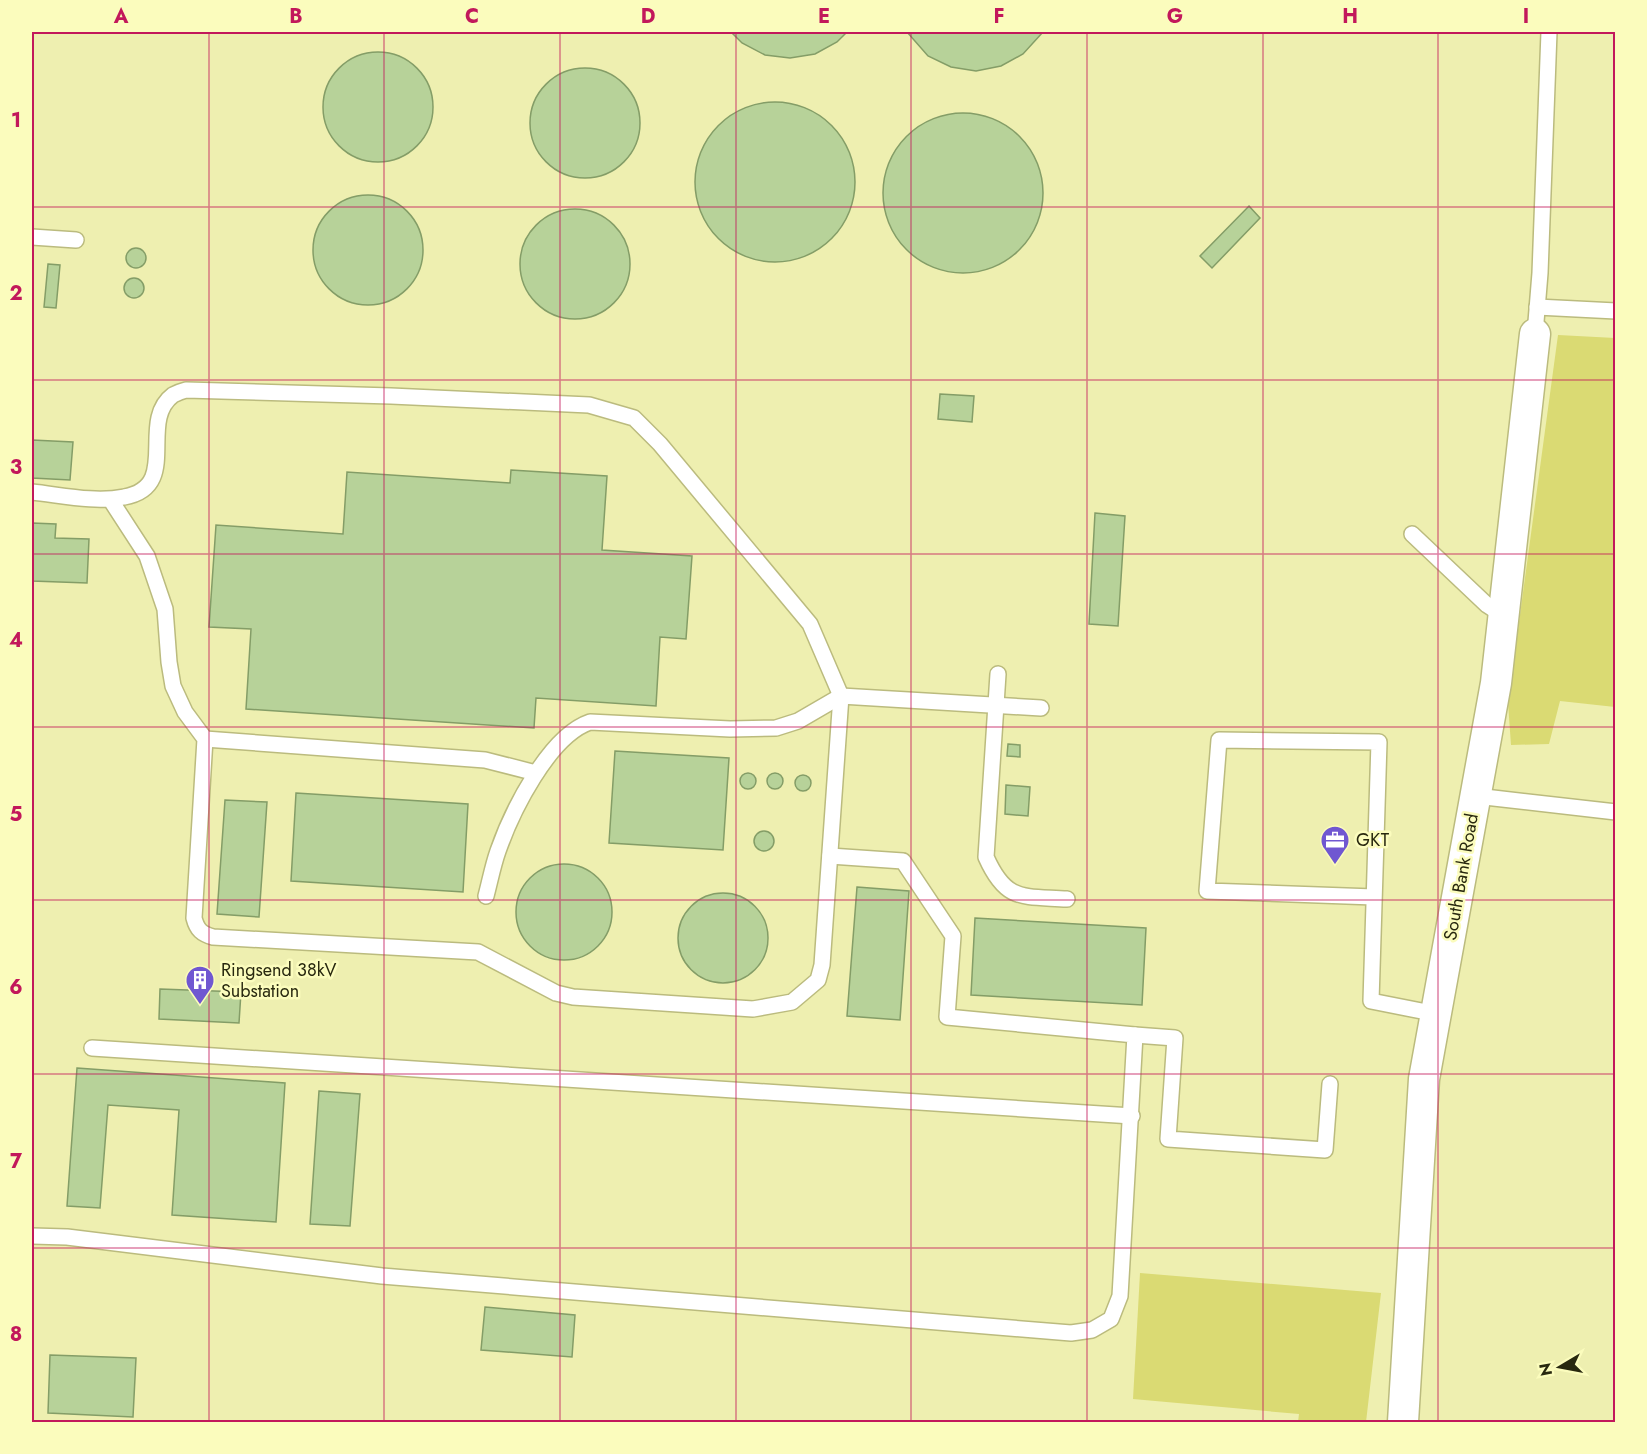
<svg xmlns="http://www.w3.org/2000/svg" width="1647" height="1454" font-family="Jost,sans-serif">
<rect width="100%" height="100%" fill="#eeefb0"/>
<g fill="#dada73">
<path d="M1558,335L1615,338V707L1560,701L1549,744L1511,745L1508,703Z"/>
<path d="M1140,1273L1381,1293L1366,1422H1298L1299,1414L1133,1399Z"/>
</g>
<g fill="#b7d299" stroke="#849d67" stroke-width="1.5">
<path d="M731,32H847L837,42L815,54L790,58L765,55L742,43Z"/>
<path d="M907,32H1043L1023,54L1001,66L976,71L951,67L928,56Z"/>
<circle cx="378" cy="107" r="55"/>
<circle cx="585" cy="123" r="55"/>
<circle cx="775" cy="182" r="80"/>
<circle cx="963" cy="193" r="80"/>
<circle cx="368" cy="250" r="55"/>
<path d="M1249,206L1260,218L1212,268L1200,256Z"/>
<circle cx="575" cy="264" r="55"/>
<circle cx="136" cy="258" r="10"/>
<path d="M48,264L60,265L56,308L44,307Z"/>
<circle cx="134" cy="288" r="10"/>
<path d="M940,394L974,396L972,422L938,419Z"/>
<path d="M32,440L73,442L70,480L32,478Z"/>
<path d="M511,470L607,476L602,550L692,556L686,639L660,637L656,706L536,698L534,728L246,709L251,629L209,627L216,525L343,534L347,472L510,483Z"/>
<path d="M1095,513L1125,516L1118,626L1089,624Z"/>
<path d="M32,523L56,524L55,538L89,539L87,583L32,581Z"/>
<path d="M1008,744L1020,745V757L1007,756Z"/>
<path d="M615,751L729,758L723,850L609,843Z"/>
<circle cx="748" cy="781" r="8"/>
<circle cx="775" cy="781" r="8"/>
<circle cx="803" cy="783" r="8"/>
<path d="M1006,785L1030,787L1028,816L1005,814Z"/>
<path d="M296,793L468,804L463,892L291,881Z"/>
<path d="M225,800L267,802L259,917L217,914Z"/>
<circle cx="764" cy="841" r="10"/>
<circle cx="564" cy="912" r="48"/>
<path d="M857,887L909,891L900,1020L847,1016Z"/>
<circle cx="723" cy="938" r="45"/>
<path d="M975,918L1146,928L1142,1005L971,995Z"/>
<path d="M160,989L241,992L239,1023L159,1019Z"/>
<path d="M77,1068L285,1083L276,1222L172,1215L179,1110L108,1105L100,1208L67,1206Z"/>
<path d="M319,1091L360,1094L350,1226L310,1224Z"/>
<path d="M485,1307L575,1315L572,1357L481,1350Z"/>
<path d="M50,1355L136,1358L133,1417L48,1413Z"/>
</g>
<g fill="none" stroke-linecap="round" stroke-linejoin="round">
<g stroke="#bbbb7e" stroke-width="18">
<g id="service">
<path d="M32,237L76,240"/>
<path d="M1537,307L1616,311"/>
<path d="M1535,334L1540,273L1549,32"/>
<path d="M32,492C61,495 95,503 124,497C182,487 137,422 173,395C177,393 182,391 186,390L391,396L589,405L634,418L660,444L810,624L841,696L822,965L818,980L792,1002L753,1009L573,997L556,993L478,952L213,937C202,934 197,930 194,918L205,739L185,712L173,686L169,662L165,609L147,556L110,499"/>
<path d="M1412,534L1487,605L1504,616"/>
<path d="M998,674L986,857C1006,902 1022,896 1067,899"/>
<path d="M205,739L485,760L536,773"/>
<path d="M1476,796L1616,812"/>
<path d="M486,896C490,881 493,865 498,851C512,811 549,736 590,722L730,729L776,728L798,721L841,696L1041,708"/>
<path d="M1374,897L1207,891L1219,740L1379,742L1371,1001L1437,1014"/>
<path d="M1135,1035L1175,1038L1168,1139L1325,1150L1330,1084"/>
<path d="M92,1048L1132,1116"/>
<path d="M32,1236L67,1237L382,1276L1071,1333L1092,1330L1111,1319L1120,1296L1135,1035L947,1017L953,936L903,861L830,856"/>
</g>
</g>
<g stroke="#bbbb7e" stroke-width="33">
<path id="minor" d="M1403,1422L1424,1079L1496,683L1535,334"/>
</g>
<use href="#service" stroke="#fff" stroke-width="15"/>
<use href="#minor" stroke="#fff" stroke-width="30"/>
</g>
<path fill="none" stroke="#c2185b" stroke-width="1.5" stroke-opacity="0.55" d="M209,32V1422M384,32V1422M560,32V1422M736,32V1422M911,32V1422M1087,32V1422M1263,32V1422M1438,32V1422M32,207H1616M32,380H1616M32,554H1616M32,727H1616M32,900H1616M32,1074H1616M32,1248H1616"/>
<defs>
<g id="office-pin" transform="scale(1.5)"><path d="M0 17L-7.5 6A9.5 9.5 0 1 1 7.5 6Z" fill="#7057d1" stroke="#fbfcbd"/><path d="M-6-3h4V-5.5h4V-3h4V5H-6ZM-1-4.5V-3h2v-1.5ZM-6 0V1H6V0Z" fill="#fff"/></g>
<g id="building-pin" transform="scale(1.5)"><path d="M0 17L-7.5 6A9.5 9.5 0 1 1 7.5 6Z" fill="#7057d1" stroke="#fbfcbd"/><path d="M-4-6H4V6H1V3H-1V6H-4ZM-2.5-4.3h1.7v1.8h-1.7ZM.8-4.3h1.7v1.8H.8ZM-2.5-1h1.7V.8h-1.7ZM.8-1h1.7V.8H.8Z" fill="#fff"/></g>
</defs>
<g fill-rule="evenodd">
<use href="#office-pin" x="1335" y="840"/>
<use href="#building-pin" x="200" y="980"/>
</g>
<g text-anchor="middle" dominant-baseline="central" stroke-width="5" stroke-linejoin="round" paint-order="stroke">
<g font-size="18" fill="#28280f" stroke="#fbfcbd" text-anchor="start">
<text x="1356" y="840">GKT</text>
<text x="221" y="970">Ringsend 38kV<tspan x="221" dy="21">Substation</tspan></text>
</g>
<g font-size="18" fill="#28280f" stroke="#fbfcbd">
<text transform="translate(1461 877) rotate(-80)">South Bank Road</text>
</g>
</g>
<rect width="1647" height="1454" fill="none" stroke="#fbfcbd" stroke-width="66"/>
<g transform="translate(1560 1367) rotate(260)" stroke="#fbfcbd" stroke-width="4.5" paint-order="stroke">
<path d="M0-4.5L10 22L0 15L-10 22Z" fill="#28280f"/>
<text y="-9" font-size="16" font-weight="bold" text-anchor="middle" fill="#28280f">N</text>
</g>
<rect x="33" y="33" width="1581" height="1388" fill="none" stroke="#c2185b" stroke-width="2"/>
<g font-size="20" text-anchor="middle" font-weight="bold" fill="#c2185b">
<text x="121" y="23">A</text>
<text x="296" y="23">B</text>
<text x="472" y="23">C</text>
<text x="648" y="23">D</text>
<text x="824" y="23">E</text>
<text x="999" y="23">F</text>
<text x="1175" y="23">G</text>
<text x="1350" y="23">H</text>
<text x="1526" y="23">I</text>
<text x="16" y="127">1</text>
<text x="16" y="300">2</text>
<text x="16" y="474">3</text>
<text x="16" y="647">4</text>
<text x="16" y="821">5</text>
<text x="16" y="994">6</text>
<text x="16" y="1168">7</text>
<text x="16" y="1341">8</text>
</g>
</svg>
